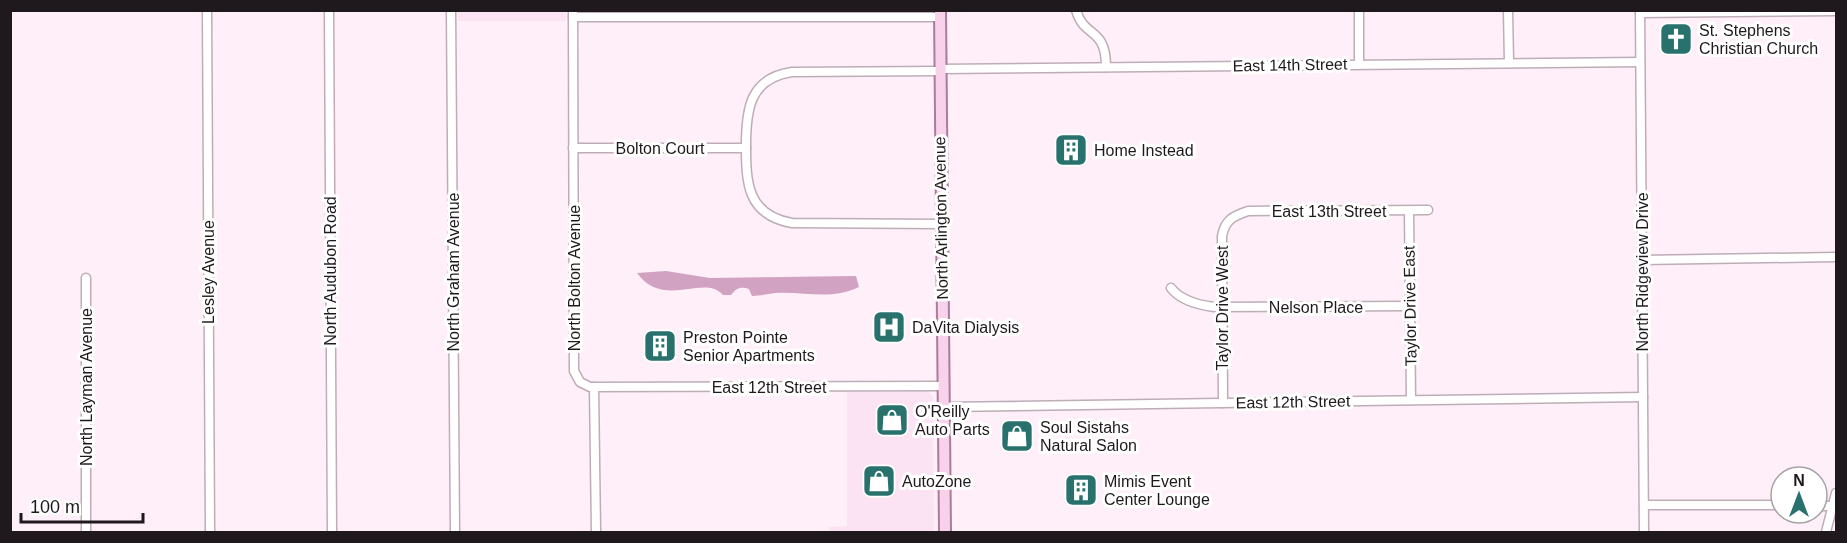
<svg xmlns="http://www.w3.org/2000/svg" width="1847" height="543" font-family="Arial,sans-serif">
<rect width="100%" height="100%" fill="#feeff8"/>
<g fill="#fce3f3">
<rect x="458" y="11" width="108" height="10"/>
<path d="M928,391L933,397L934,532H829V527L847,526V392Z"/>
</g>
<path fill="#d1a2c1" d="M666,271L710,278L856,276L859,287C830,301 804,291 775,293C767,294 760,296 752,296L749,289C741,286 736,288 731,295H723C704,273 664,310 637,273Z"/>
<g fill="none" stroke-linecap="round" stroke-linejoin="round">
<g stroke="#beadb7" stroke-width="11">
<g id="minor">
<path d="M207,10L210,532"/>
<path d="M329,10L332,532"/>
<path d="M451,10L455,532"/>
<path d="M573,10L574,371L580,382L590,387L943,386"/>
<path d="M1076,10C1084,39 1106,26 1106,67"/>
<path d="M1508,10L1509,63"/>
<path d="M1640,10L1644,532"/>
<path d="M1640,13L1836,11"/>
<path d="M573,17H940"/>
<path d="M1359,64V10"/>
<path d="M940,69L1640,62"/>
<path d="M940,71L792,72C750,78 746,109 746,145C746,183 747,215 792,223L941,224"/>
<path d="M573,148H746"/>
<path d="M1409,211L1411,400"/>
<path d="M1642,260L1836,257"/>
<path d="M86,278V532"/>
<path d="M1171,288C1181,301 1199,305 1214,307L1410,306"/>
<path d="M594,387L596,532"/>
<path d="M1223,403L1222,236C1225,220 1233,216 1248,211L1428,210"/>
<path d="M944,407L1643,397"/>
<path d="M1644,505H1781"/>
<path d="M1817,506H1832"/>
<path d="M1826,532L1836,493"/>
</g>
</g>
<g stroke="#a97d9a" stroke-width="14">
<path id="major" d="M940,10L945,532"/>
</g>
<use href="#minor" stroke="#fff" stroke-width="8"/>
<use href="#major" stroke="#f8d1eb" stroke-width="10"/>
</g>
<defs>
<g id="church-square" transform="scale(1.725)"><rect x="-9" y="-9" width="18" height="18" rx="4" fill="#28716d" stroke="#fff"/><path d="M-1.2-6h2.4v3.5h3.3v2.4h-3.3V6h-2.4V-.1h-3.3v-2.4h3.3Z" fill="#fff"/></g>
<g id="building-square" transform="scale(1.725)"><rect x="-9" y="-9" width="18" height="18" rx="4" fill="#28716d" stroke="#fff"/><path d="M-4-6H4V6H1V3H-1V6H-4ZM-2.5-4.3h1.7v1.8h-1.7ZM.8-4.3h1.7v1.8H.8ZM-2.5-1h1.7V.8h-1.7ZM.8-1h1.7V.8H.8Z" fill="#fff"/></g>
<g id="hospital-square" transform="scale(1.725)"><rect x="-9" y="-9" width="18" height="18" rx="4" fill="#28716d" stroke="#fff"/><path d="M-5-5h3v3.5h4V-5h3V5h-3V1.5h-4V5h-3Z" fill="#fff"/></g>
<g id="shop-square" transform="scale(1.725)"><rect x="-9" y="-9" width="18" height="18" rx="4" fill="#28716d" stroke="#fff"/><path d="M-5-2.5h2.3a2.7 3.5 0 0 1 5.4 0H5L5.5 6h-11ZM-1.5-2.5h3a1.5 2.3 0 0 0-3 0Z" fill="#fff"/></g>
</defs>
<g fill-rule="evenodd">
<use href="#church-square" x="1676" y="39"/>
<use href="#building-square" x="1071" y="150"/>
<use href="#hospital-square" x="889" y="327"/>
<use href="#building-square" x="660" y="346"/>
<use href="#shop-square" x="892" y="420"/>
<use href="#shop-square" x="1017" y="436"/>
<use href="#shop-square" x="879" y="481"/>
<use href="#building-square" x="1081" y="490"/>
</g>
<g text-anchor="middle" dominant-baseline="central" stroke-width="6" stroke-linejoin="round" paint-order="stroke">
<g font-size="16" fill="#1f191d" stroke="#fff" text-anchor="start">
<text x="1699" y="30">St. Stephens<tspan x="1699" dy="18">Christian Church</tspan></text>
<text x="1094" y="150">Home Instead</text>
<text x="912" y="327">DaVita Dialysis</text>
<text x="683" y="337">Preston Pointe<tspan x="683" dy="18">Senior Apartments</tspan></text>
<text x="915" y="411">O'Reilly<tspan x="915" dy="18">Auto Parts</tspan></text>
<text x="1040" y="427">Soul Sistahs<tspan x="1040" dy="18">Natural Salon</tspan></text>
<text x="902" y="481">AutoZone</text>
<text x="1104" y="481">Mimis Event<tspan x="1104" dy="18">Center Lounge</tspan></text>
</g>
<g font-size="16" fill="#1f191d" stroke="#fff">
<text transform="translate(1290 65) rotate(-1)">East 14th Street</text>
<text x="660" y="148">Bolton Court</text>
<text x="1329" y="211">East 13th Street</text>
<text transform="translate(941 218) rotate(-91)">North Arlington Avenue</text>
<text transform="translate(330 271) rotate(-90)">North Audubon Road</text>
<text transform="translate(208 272) rotate(-90)">Lesley Avenue</text>
<text transform="translate(453 272) rotate(-90)">North Graham Avenue</text>
<text transform="translate(1642 272) rotate(-90)">North Ridgeview Drive</text>
<text transform="translate(574 278) rotate(-90)">North Bolton Avenue</text>
<text transform="translate(1410 306) rotate(-91)">Taylor Drive East</text>
<text x="1316" y="307">Nelson Place</text>
<text transform="translate(1222 308) rotate(-90)">Taylor Drive West</text>
<text transform="translate(86 387) rotate(-90)">North Layman Avenue</text>
<text x="769" y="387">East 12th Street</text>
<text transform="translate(1293 402) rotate(-1)">East 12th Street</text>
</g>
</g>
<rect width="1847" height="543" fill="none" stroke="#1f191d" stroke-width="24"/>
<g transform="translate(1799 495)"><circle r="28" fill="#ffffff" stroke="#a5a3a5" stroke-width="1.5"/>
<path d="M0-4.5L10 22L0 15L-10 22Z" fill="#28716d"/>
<text y="-9" font-size="16" font-weight="bold" text-anchor="middle" fill="#1f191d">N</text>
</g>
<path d="M21 513v9h122v-9" fill="none" stroke="#1f191d" stroke-width="3"/>
<text x="30" y="513" font-size="18" fill="#1f191d" stroke="#ffffff" stroke-width="4.5" paint-order="stroke">100 m</text>
</svg>
